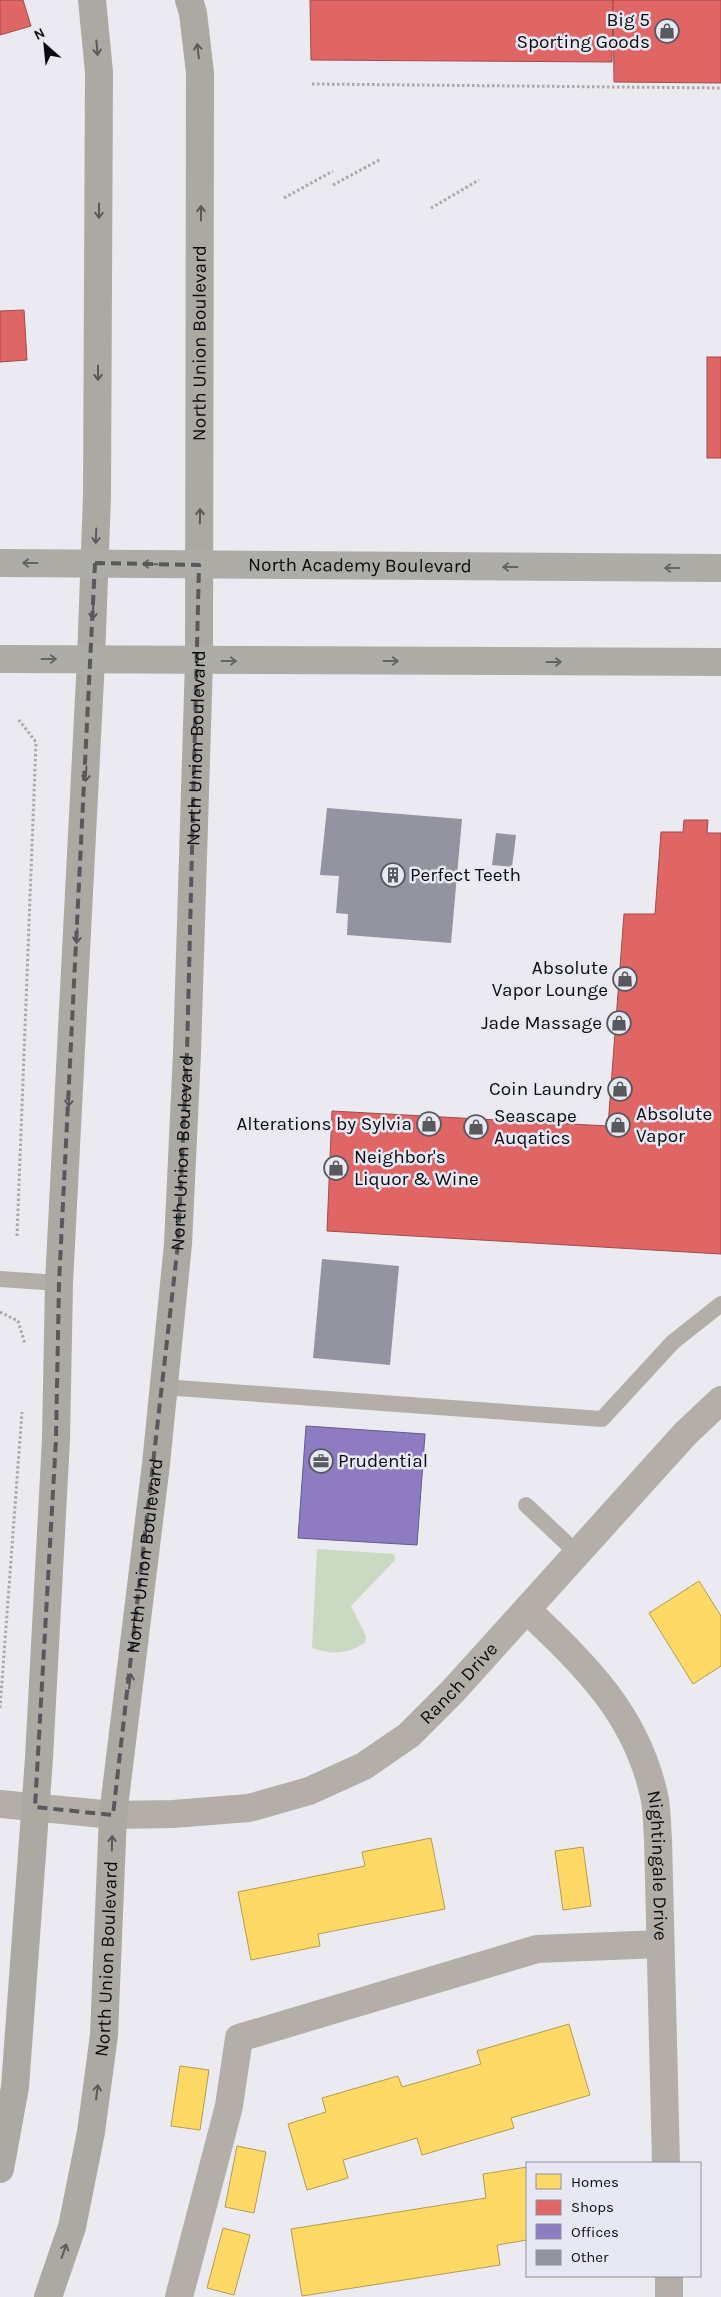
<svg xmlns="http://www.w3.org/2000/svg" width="721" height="2297" font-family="Karla,sans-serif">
<rect width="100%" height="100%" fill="#eaeaf0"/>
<path fill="#cad9c1" d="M317,1549L394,1554L395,1560L351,1606L366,1636L365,1643C346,1654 333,1655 312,1648Z"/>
<g fill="#ffd966" stroke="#b69b4c">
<path d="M699,1581L721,1616V1666L693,1684L649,1613Z"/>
<path d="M431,1838L445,1909L318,1934L320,1946L251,1960L238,1892L365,1866L362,1852Z"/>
<path d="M583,1847L591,1906L563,1910L555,1851Z"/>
<path d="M569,2024L590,2095L511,2118L514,2128L422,2155L417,2138L343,2160L348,2178L307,2190L288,2124L326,2112L322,2098L398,2076L402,2087L481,2064L477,2051Z"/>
<path d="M180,2066L209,2070L200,2130L171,2126Z"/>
<path d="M237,2146L266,2152L254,2213L225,2207Z"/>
<path d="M527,2167V2240L497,2245L500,2265L302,2296L291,2229L486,2198L483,2174Z"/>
<path d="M223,2228L250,2235L234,2295L207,2288Z"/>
</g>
<g fill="#e06666" stroke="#a04b4c">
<path d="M0,0H23L31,26L0,35Z"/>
<path d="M310,0H613L612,62L311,60Z"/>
<path d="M613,0H721V83L614,82Z"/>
<path d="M24,310L27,360L0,362V311Z"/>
<rect x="707" y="357" width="14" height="101"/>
<path d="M684,820H708L707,833H721V1254L327,1231L332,1111L608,1126L624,914H655L661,832H683Z"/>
</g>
<path fill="#8e7cc3" stroke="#665a8d" d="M306,1426L425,1434L417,1545L298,1538Z"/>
<g fill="#9394a0">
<path d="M327,808L462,819L451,943L347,935L348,914L336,913L339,876L320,875Z"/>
<path d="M496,833L516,835L512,867L492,865Z"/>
<path d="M322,1259L399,1266L390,1365L313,1358Z"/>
</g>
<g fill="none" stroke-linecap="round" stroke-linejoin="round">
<g stroke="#aba9a6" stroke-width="3" stroke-dasharray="2.5 2.5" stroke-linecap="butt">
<path d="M312,84L721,88"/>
<path d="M333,185L381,159"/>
<path d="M284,198L333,171"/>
<path d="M431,208L479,180"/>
<path d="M17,1236L36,742L18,719"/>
<path d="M0,1312L18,1321L25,1344"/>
<path d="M0,1708L22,1412"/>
</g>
<g stroke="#b3aea7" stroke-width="16">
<path d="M0,1279L59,1283"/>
<path d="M163,1387L602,1419L673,1342L721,1304"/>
<path d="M526,1505L578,1554"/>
</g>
<g stroke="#b3aea7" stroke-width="28">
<path id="s1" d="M527,1610C587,1667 638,1716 655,1800C657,1813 657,1826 658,1839L666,2163"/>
<path id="s2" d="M0,1804L113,1815L173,1814L249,1808L309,1791L364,1766L409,1735L453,1691L685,1434L721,1400"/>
<path d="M669,2276V2297"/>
<path d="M179,2297L229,2106L239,2038L537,1949L660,1944"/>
</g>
<g stroke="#aba9a2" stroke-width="28">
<path d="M0,2169L15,2087L39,1758L56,1439L59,1283L91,659L97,496L99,72L92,0"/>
<path id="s3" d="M48,2297L72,2227L91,2132L104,2035L113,1815L156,1464L178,1244L187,1053L199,661L200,73L193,13L189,0"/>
</g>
<g stroke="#aeaca6" stroke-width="28">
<path id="s4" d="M0,563L721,568"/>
<path d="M0,659L721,662"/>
</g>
</g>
<defs><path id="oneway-shaft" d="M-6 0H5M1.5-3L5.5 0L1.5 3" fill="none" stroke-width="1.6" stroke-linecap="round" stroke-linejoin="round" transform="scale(1.25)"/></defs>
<g stroke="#5a5a58">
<use href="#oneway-shaft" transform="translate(97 48) rotate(85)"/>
<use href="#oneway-shaft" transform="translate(198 51) rotate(-97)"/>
<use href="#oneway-shaft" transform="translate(99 211) rotate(90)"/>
<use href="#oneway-shaft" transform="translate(201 213) rotate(-90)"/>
<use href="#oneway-shaft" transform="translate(98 373) rotate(90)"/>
<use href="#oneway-shaft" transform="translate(200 516) rotate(-89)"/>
<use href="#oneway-shaft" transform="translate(96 536) rotate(92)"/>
<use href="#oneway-shaft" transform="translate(93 612) rotate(92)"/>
<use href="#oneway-shaft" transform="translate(86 774) rotate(93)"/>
<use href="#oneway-shaft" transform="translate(77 936) rotate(93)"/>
<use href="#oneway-shaft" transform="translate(69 1099) rotate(93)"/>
<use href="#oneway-shaft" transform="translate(130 1681) rotate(-83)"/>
<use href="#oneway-shaft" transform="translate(112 1843) rotate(-89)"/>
<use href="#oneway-shaft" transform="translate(97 2092) rotate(-83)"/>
<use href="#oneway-shaft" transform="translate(64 2251) rotate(-71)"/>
</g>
<g stroke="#646462">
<use href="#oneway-shaft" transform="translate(30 563) rotate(180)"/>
<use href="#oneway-shaft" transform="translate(150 564) rotate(-179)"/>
<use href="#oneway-shaft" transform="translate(510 567) rotate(-180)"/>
<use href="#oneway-shaft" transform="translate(672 568) rotate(-180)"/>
<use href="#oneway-shaft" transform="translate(49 659)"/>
<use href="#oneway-shaft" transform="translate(229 661)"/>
<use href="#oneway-shaft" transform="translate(391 661)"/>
<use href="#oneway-shaft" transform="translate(554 662)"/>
</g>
<path fill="none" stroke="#58595d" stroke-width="4" stroke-dasharray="10 6" stroke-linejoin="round" d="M95,563L199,565L187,1053L178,1244L113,1815L35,1807L56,1439L59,1283Z"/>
<defs>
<g id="shop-ring" transform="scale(1.25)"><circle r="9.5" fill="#e7e8f3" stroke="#58595d" stroke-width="1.5"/><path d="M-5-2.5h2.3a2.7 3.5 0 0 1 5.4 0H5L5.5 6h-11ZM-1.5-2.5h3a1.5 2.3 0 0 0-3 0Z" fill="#58595d"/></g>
<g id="building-ring" transform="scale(1.25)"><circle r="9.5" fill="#e7e8f3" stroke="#58595d" stroke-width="1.5"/><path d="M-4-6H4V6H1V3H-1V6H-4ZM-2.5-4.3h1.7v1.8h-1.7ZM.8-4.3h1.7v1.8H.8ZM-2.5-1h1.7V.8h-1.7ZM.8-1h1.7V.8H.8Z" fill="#58595d"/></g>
<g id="office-ring" transform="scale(1.25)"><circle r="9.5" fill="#e7e8f3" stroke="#58595d" stroke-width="1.5"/><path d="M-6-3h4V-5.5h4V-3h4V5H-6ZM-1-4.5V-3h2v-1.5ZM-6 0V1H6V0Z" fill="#58595d"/></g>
</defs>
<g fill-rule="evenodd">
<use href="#shop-ring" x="667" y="31"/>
<use href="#building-ring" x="393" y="875"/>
<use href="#shop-ring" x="625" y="979"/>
<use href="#shop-ring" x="619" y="1023"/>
<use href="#shop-ring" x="620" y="1089"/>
<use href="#shop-ring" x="429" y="1124"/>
<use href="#shop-ring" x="618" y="1125"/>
<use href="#shop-ring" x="476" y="1127"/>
<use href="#shop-ring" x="336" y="1168"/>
<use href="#office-ring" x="321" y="1461"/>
</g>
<g text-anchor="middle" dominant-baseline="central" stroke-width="5" stroke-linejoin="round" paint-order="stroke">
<g font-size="19" fill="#0a0b0e" stroke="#e7e8f3" text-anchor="end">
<text x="650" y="20">Big 5<tspan x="650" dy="22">Sporting Goods</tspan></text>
<text x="410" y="875" text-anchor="start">Perfect Teeth</text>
<text x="608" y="968">Absolute<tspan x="608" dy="22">Vapor Lounge</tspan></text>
<text x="602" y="1023">Jade Massage</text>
<text x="602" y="1089">Coin Laundry</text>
<text x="636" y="1114" text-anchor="start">Absolute<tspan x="636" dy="22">Vapor</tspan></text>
<text x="494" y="1116" text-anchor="start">Seascape<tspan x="494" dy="22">Auqatics</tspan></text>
<text x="412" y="1124">Alterations by Sylvia</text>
<text x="354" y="1157" text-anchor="start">Neighbor's<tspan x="354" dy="22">Liquor &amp; Wine</tspan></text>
<text x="338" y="1461" text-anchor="start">Prudential</text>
</g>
<g font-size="19" fill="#0a0b0e" stroke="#e7e8f3">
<text stroke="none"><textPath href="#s3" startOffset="1965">North Union Boulevard</textPath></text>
<text stroke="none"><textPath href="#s4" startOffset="360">North Academy Boulevard</textPath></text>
<text stroke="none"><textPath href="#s3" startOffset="1560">North Union Boulevard</textPath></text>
<text stroke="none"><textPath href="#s3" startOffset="1155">North Union Boulevard</textPath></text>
<text stroke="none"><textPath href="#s3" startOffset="750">North Union Boulevard</textPath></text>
<text stroke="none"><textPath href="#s2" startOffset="499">Ranch Drive</textPath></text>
<text stroke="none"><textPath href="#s1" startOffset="299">Nightingale Drive</textPath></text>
<text stroke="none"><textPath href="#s3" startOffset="345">North Union Boulevard</textPath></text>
</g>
</g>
<rect x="526" y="2162" width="175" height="115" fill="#e7e8f3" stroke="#8f9097"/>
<rect x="536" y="2174" width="25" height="15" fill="#ffd966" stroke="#8f9097"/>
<text x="571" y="2187" font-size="15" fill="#0a0b0e">Homes</text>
<rect x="536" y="2200" width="25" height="15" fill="#e06666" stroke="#8f9097"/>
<text x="571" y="2212" font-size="15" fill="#0a0b0e">Shops</text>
<rect x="536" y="2224" width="25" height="15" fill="#8e7cc3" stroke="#8f9097"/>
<text x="571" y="2237" font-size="15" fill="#0a0b0e">Offices</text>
<rect x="536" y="2250" width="25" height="15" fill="#9394a0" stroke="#8f9097"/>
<text x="571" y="2262" font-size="15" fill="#0a0b0e">Other</text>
<g transform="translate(45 45) rotate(333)" stroke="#e7e8f3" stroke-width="4" paint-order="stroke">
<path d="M0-4L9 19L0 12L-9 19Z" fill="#0a0b0e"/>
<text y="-8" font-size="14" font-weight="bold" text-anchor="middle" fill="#0a0b0e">N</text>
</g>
</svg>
